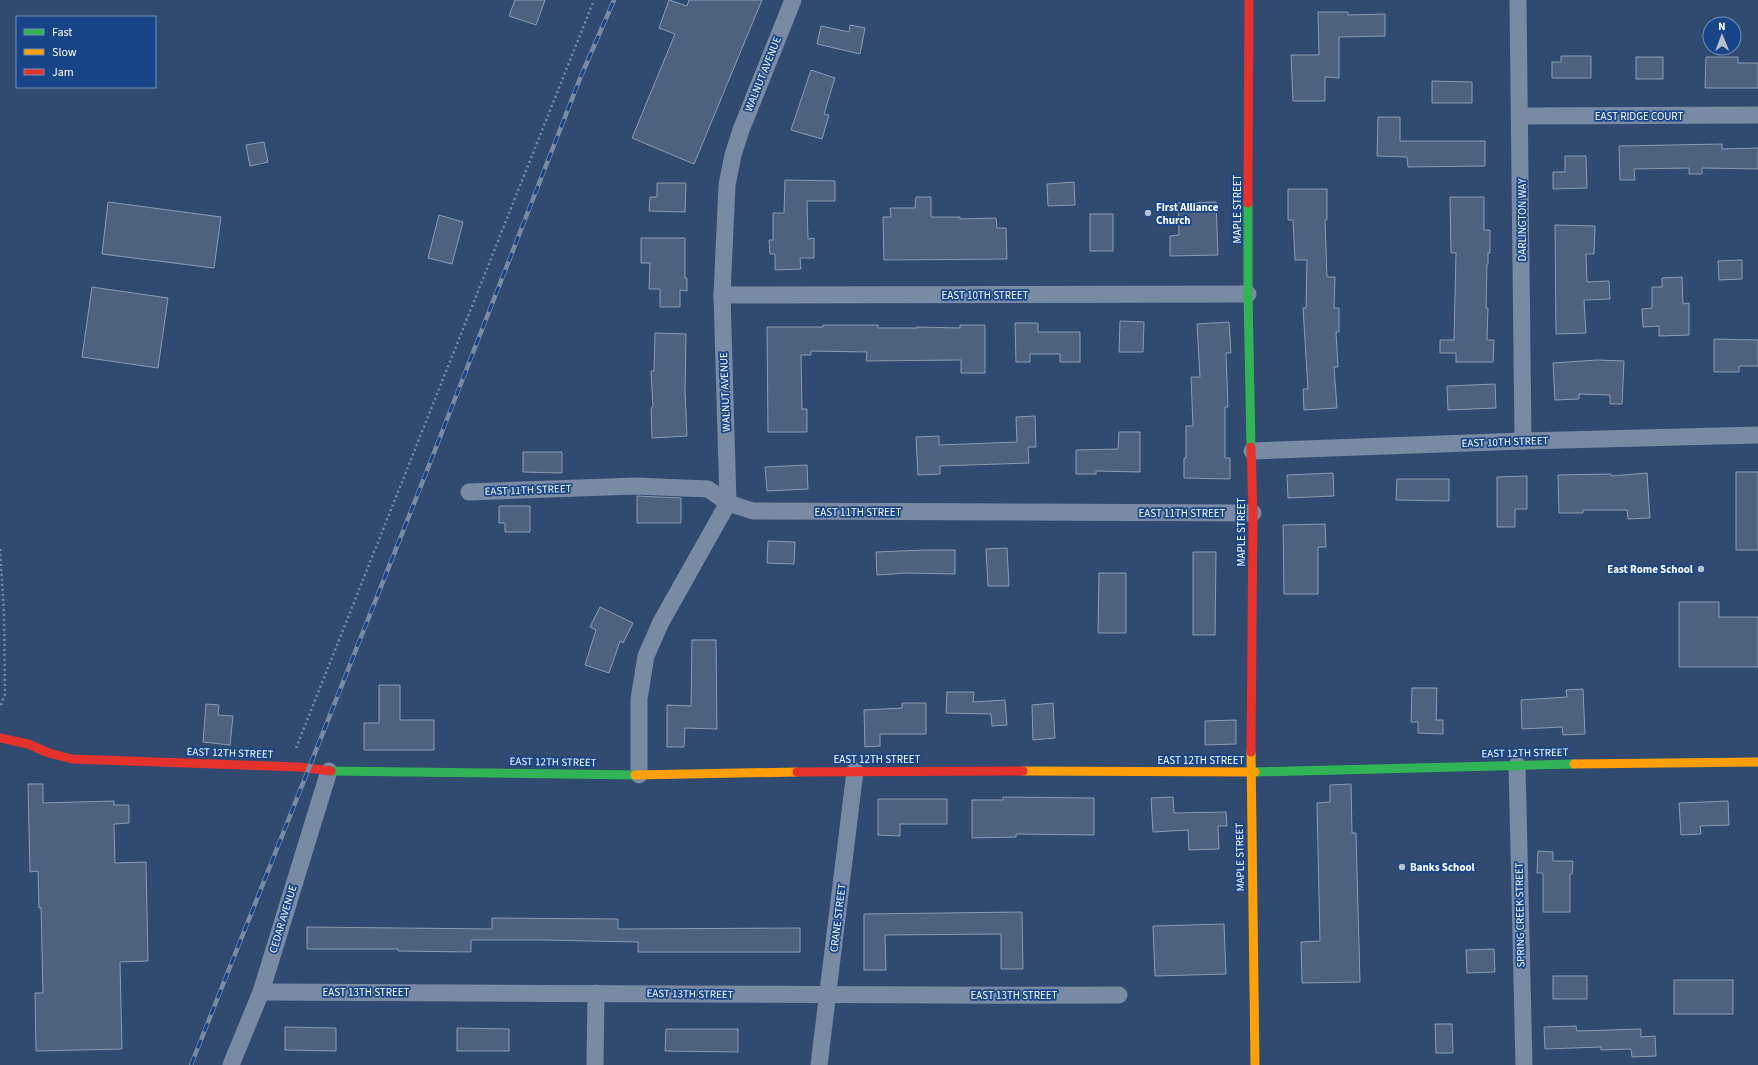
<svg xmlns="http://www.w3.org/2000/svg" width="1758" height="1065" font-family="'Source Sans 3',sans-serif">
<rect width="100%" height="100%" fill="#314a6f"/>
<g fill="#4e6280" stroke="#8c9bb2">
<path d="M515,0H545L536,25L509,16Z"/>
<path d="M669,0L687,6L689,0H762L694,164L632,138L675,34L659,28Z"/>
<path d="M1318,12H1348V15L1385,14V36L1339,37V78L1325,77V101H1293L1291,55H1319Z"/>
<path d="M850,25L865,28L860,54L817,44L821,26L849,32Z"/>
<path d="M1561,56H1591V78H1552V62H1561Z"/>
<rect x="1636" y="57" width="27" height="22"/>
<path d="M1706,57H1738V63H1758V88H1705Z"/>
<path d="M811,70L835,78L824,114L829,115L822,139L791,130Z"/>
<path d="M1432,81L1472,82V103H1432Z"/>
<path d="M1378,117H1400V141H1485V166L1408,167L1407,157L1377,156Z"/>
<path d="M264,142L268,162L250,166L246,145Z"/>
<path d="M1722,144V149L1758,148V169L1702,168V174H1689V168L1634,169L1635,180H1620L1619,146Z"/>
<path d="M1565,156H1586L1587,188L1553,189V172H1565Z"/>
<path d="M785,180L835,181V201H807L808,239L814,238V258H800L801,269L775,270V254H770L769,240H773V213H784Z"/>
<path d="M1074,182L1075,205L1048,206L1047,184Z"/>
<path d="M657,183H686L685,212L649,211L650,197H657Z"/>
<path d="M1288,189H1327V220H1325L1327,277H1335L1334,308H1339V332H1336L1338,367H1334L1337,408L1304,410L1303,389H1308L1303,308H1306L1307,260H1295L1293,220H1288Z"/>
<path d="M916,197H931V217H960V219L996,218L997,228H1006L1007,259L884,260L883,217H891L890,208H915Z"/>
<path d="M1450,197H1484V230H1490V253H1488V264H1487L1486,308H1488L1487,340H1494L1493,362H1456V353H1440V340H1454L1456,253H1451Z"/>
<path d="M108,202L221,217L214,268L102,254Z"/>
<path d="M1216,202L1218,255L1170,256V236L1179,235L1178,203Z"/>
<rect x="1090" y="214" width="23" height="37"/>
<path d="M439,215L463,222L452,264L428,258Z"/>
<path d="M1555,225L1595,226L1594,254H1586L1587,282L1609,281L1610,299L1584,300L1586,333L1556,334Z"/>
<path d="M641,238H685V278H687V291L680,290V307H660V289H649L650,263H641Z"/>
<path d="M1742,260V279L1719,280L1718,261Z"/>
<path d="M1682,277L1683,304L1689,303V335L1659,336V326L1643,327L1642,309L1652,308V287H1662V278Z"/>
<path d="M92,287L168,298L158,368L82,357Z"/>
<path d="M1120,321L1144,322L1143,352H1119Z"/>
<path d="M1229,322L1231,353H1226L1228,407H1225V458H1230V479L1184,478V458H1186V426H1193L1191,377H1200L1197,324Z"/>
<path d="M1015,323H1038V332H1080V362H1060V354H1030V362H1016Z"/>
<path d="M823,325H878V328H917V327L960,328V325H985V373H961V360L866,361L867,352L811,351V355H801L802,409H807V432H768L767,327H823Z"/>
<path d="M655,333L686,334L685,391L687,436L652,438L651,408L653,407L651,371H654Z"/>
<path d="M1714,339L1758,340V366H1739V372H1714Z"/>
<path d="M1597,360L1624,361L1622,404H1610V395L1579,394V399L1555,400L1553,363Z"/>
<path d="M1495,384L1496,408L1448,410L1447,386Z"/>
<path d="M1035,416L1036,447H1028L1029,463L940,466V474L918,475L916,437L939,436V445L1017,442L1016,417Z"/>
<path d="M1119,432H1140V472L1096,471V474H1076V450L1118,449Z"/>
<path d="M523,452H562V473L523,472Z"/>
<path d="M807,465L808,489L767,491L765,467Z"/>
<rect x="1736" y="472" width="22" height="78"/>
<path d="M1333,473L1334,496L1288,498L1287,475Z"/>
<path d="M1647,473L1650,518L1628,519L1627,510H1583V513H1559L1558,475L1611,474V476Z"/>
<path d="M1527,476V509H1515V527H1497V477Z"/>
<path d="M1397,479H1449V501L1396,500Z"/>
<path d="M637,496L681,498V523H637Z"/>
<path d="M499,506H530V532H505V523H499Z"/>
<path d="M1325,524L1326,547H1318V594H1284L1283,525Z"/>
<path d="M768,541L795,542L794,564L767,563Z"/>
<path d="M1007,548L1009,586H988L986,549Z"/>
<path d="M925,550H955V574L908,573L877,575L876,552Z"/>
<path d="M1193,552H1216L1215,635H1193Z"/>
<path d="M1099,573H1126V633H1098Z"/>
<path d="M1679,602H1719V617H1758V667H1679Z"/>
<path d="M600,607L633,623L623,643L620,641L609,673L585,665L596,630L590,627Z"/>
<path d="M692,640H716L717,729L685,728L684,747H667V705L691,706Z"/>
<path d="M379,685H400V720H434V750H364V723H379Z"/>
<path d="M1412,688H1437L1436,720H1443V734L1418,733V722H1411Z"/>
<path d="M1583,689L1585,734L1563,735L1562,727L1522,729L1521,700L1567,697L1566,690Z"/>
<path d="M947,692H974L973,702L1005,700L1007,725L992,726L991,714L946,713Z"/>
<path d="M902,703H926V734H880V746L865,747L864,710L902,708Z"/>
<path d="M1053,703L1055,738L1033,740L1032,705Z"/>
<path d="M206,704L219,705L218,715L233,716L230,745L203,742Z"/>
<path d="M1236,720V744L1205,745V721Z"/>
<path d="M28,784H43V803L114,801V805H129V823L114,824L115,863L146,862L148,961L120,962L122,1049L36,1051L35,993H43L41,907L39,908L38,871L30,872Z"/>
<path d="M1351,784L1352,833H1356L1360,982L1302,983L1301,942L1320,941L1317,803L1330,802V785Z"/>
<path d="M1003,797L1094,798V835L1016,834V837L972,838V800H1003Z"/>
<path d="M1173,797L1174,813L1226,812L1227,826H1218L1219,849L1189,850L1188,830L1153,832L1151,798Z"/>
<path d="M878,799H947V824H900V836L878,835Z"/>
<path d="M1728,801L1729,825L1700,826L1701,834L1681,835L1679,803Z"/>
<path d="M1538,851L1553,852V861H1573L1572,874H1570V912H1543V873H1537Z"/>
<path d="M1022,912L1023,969H1001V934L885,935L886,970H864V914Z"/>
<path d="M492,918L618,919V929L800,928V952H638V942L544,940H471V952L398,951V949H307V927L492,929Z"/>
<path d="M1224,924L1226,974L1155,976L1153,926Z"/>
<path d="M1494,949L1495,972L1467,973L1466,950Z"/>
<rect x="1553" y="976" width="34" height="23"/>
<rect x="1674" y="980" width="59" height="34"/>
<path d="M1435,1024H1452L1453,1053H1436Z"/>
<path d="M1576,1026L1577,1031L1641,1029V1037L1655,1036L1656,1056L1632,1057L1631,1049L1601,1050V1047L1545,1049L1544,1027Z"/>
<path d="M285,1027L336,1028V1051L285,1050Z"/>
<path d="M457,1028L509,1029V1051H457Z"/>
<path d="M666,1029H738V1052L665,1051Z"/>
</g>
<g fill="none" stroke-linecap="round" stroke-linejoin="round">
<g stroke="#788aa4" stroke-width="2.5" stroke-dasharray="2 3" stroke-linecap="butt">
<path d="M0,549L4,613L5,694L0,707"/>
<path d="M296,748L594,0"/>
</g>
<g stroke="#788aa4" stroke-width="17">
<path d="M1518,0L1523,441"/>
<path d="M1521,116L1758,115"/>
<path d="M722,295L1248,294"/>
<path d="M1252,451L1523,441L1758,435"/>
<path d="M469,492L636,486L708,489L728,503L753,511L1253,513"/>
<path d="M1517,765L1524,1065"/>
<path d="M639,775V699L646,656L661,622L728,503L722,295L727,185L733,155L741,130L793,0"/>
<path d="M261,992C547,993 833,996 1119,995"/>
<path d="M231,1065L261,992L329,771"/>
<path d="M595,1065L596,993"/>
<path d="M819,1065L855,771"/>
</g>
<g stroke="#30b455" stroke-width="9">
<path d="M1248,203V294L1251,447"/>
<path d="M331,771L635,775"/>
<path d="M1255,772L1574,764"/>
</g>
<g stroke="#ff9f0a" stroke-width="9">
<path d="M1251,752L1255,1065"/>
<path d="M1574,764L1758,762"/>
<path d="M1023,771L1255,772"/>
<path d="M635,775L797,772"/>
</g>
<g stroke="#e5322d" stroke-width="9">
<path d="M1248,203L1249,0"/>
<path d="M0,738L28,744L49,753L72,759L299,767L331,771"/>
<path d="M1251,752L1253,513L1251,447"/>
<path d="M797,772L1023,771"/>
</g>
<g stroke="#798ba3" stroke-width="4.5">
<path id="rail" d="M191,1065L419,491L581,76L614,0"/>
</g>
<use href="#rail" stroke="#184588" stroke-width="3" stroke-dasharray="9" stroke-linecap="butt"/>
</g>
<g fill="#b7c0cd" stroke="#184588" stroke-width="1.5">
<circle cx="1148" cy="213" r="4"/>
<circle cx="1701" cy="569" r="4"/>
<circle cx="1402" cy="867" r="4"/>
</g>
<g text-anchor="middle" dominant-baseline="central" stroke-width="3.5" stroke-linejoin="round" paint-order="stroke">
<g font-size="11" fill="#fff" stroke="#184588">
<text transform="translate(763 74) rotate(-68)">WALNUT AVENUE</text>
<text x="1639" y="116">EAST RIDGE COURT</text>
<text transform="translate(1237 209) rotate(-90)">MAPLE STREET</text>
<text transform="translate(1522 220) rotate(-90)">DARLINGTON WAY</text>
<text x="985" y="295">EAST 10TH STREET</text>
<text transform="translate(725 392) rotate(-92)">WALNUT AVENUE</text>
<text transform="translate(1505 442) rotate(-2)">EAST 10TH STREET</text>
<text transform="translate(528 490) rotate(-2)">EAST 11TH STREET</text>
<text x="858" y="512">EAST 11TH STREET</text>
<text x="1182" y="513">EAST 11TH STREET</text>
<text transform="translate(1241 532) rotate(-90)">MAPLE STREET</text>
<text transform="translate(230 753) rotate(2)">EAST 12TH STREET</text>
<text transform="translate(1525 753) rotate(-1)">EAST 12TH STREET</text>
<text x="877" y="759">EAST 12TH STREET</text>
<text x="1201" y="760">EAST 12TH STREET</text>
<text transform="translate(553 762) rotate(1)">EAST 12TH STREET</text>
<text transform="translate(1240 857) rotate(-91)">MAPLE STREET</text>
<text transform="translate(1520 915) rotate(-91)">SPRING CREEK STREET</text>
<text transform="translate(838 918) rotate(-83)">CRANE STREET</text>
<text transform="translate(283 919) rotate(-73)">CEDAR AVENUE</text>
<text x="366" y="992">EAST 13TH STREET</text>
<text transform="translate(690 994) rotate(1)">EAST 13TH STREET</text>
<text x="1014" y="995">EAST 13TH STREET</text>
</g>
<g font-size="11" font-weight="bold" fill="#fff" stroke="#184588" text-anchor="start">
<text x="1156" y="207">First Alliance<tspan x="1156" dy="13">Church</tspan></text>
<text x="1693" y="569" text-anchor="end">East Rome School</text>
<text x="1410" y="867">Banks School</text>
</g>
</g>
<rect x="16" y="16" width="140" height="72" fill="#184588" stroke="#748fb8"/>
<rect x="24" y="29" width="20" height="6" fill="#30b455" stroke="#748fb8"/>
<text x="52" y="36" font-size="12" fill="#ffffff">Fast</text>
<rect x="24" y="49" width="20" height="6" fill="#ff9f0a" stroke="#748fb8"/>
<text x="52" y="56" font-size="12" fill="#ffffff">Slow</text>
<rect x="24" y="69" width="20" height="6" fill="#e5322d" stroke="#748fb8"/>
<text x="52" y="76" font-size="12" fill="#ffffff">Jam</text>
<g transform="translate(1722 36) rotate(359)"><circle r="19" fill="#184588" stroke="#748fb8"/>
<path d="M0-3L7 15L0 10L-7 15Z" fill="#b7c0cd"/>
<text y="-6" font-size="11" font-weight="bold" text-anchor="middle" fill="#ffffff">N</text>
</g>
</svg>
